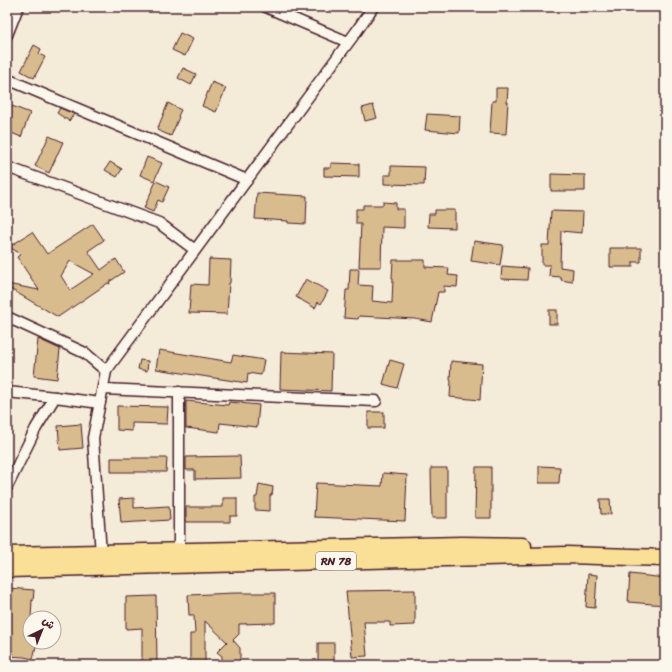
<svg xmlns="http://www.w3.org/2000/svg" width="672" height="672" font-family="Sriracha,'Playpen Sans Arabic',sans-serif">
<rect width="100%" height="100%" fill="#f4ebd9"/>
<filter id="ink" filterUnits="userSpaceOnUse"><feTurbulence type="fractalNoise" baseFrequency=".025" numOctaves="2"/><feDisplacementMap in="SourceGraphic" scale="8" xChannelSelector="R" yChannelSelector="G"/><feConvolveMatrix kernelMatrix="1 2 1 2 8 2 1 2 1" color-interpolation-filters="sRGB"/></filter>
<g filter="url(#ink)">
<g fill="#d9bc8d" stroke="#4a1f2b" fill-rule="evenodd">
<path d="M180,33L193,39L185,56L172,50Z"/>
<path d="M34,45L41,49L39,54L45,57L34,78L21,71Z"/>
<path d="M183,68L196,74L191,85L178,78Z"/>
<path d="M212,82L226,88L216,112L202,106Z"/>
<path d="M496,88H508L507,102H508L506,134L490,133L492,101H496Z"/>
<path d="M168,103L181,110L178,116L179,117L171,136L157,130Z"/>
<path d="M373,105L377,118L365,121L362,108Z"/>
<path d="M12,106L30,113L21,137L7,131V121Z"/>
<path d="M60,108L74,114L69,121L57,113Z"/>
<path d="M427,114L460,116L459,133L425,130Z"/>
<path d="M49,136L63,142L49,173L35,166Z"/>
<path d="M147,157L162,163L154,181L140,175Z"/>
<path d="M110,162L122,169L117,177L105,170Z"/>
<path d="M331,163L359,164V177L324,176V168H331Z"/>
<path d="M391,166L425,167L424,185L384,184V175H391Z"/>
<path d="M551,174L585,175V191H551Z"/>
<path d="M156,181L169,187L162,202L158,200L153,212L144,208Z"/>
<path d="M257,193L307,196L306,224L288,223V221L255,219Z"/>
<path d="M383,202L396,203V209H404V228L382,227L381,267H359L361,224H356V209H363V205H383Z"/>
<path d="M435,210H455V228L428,227L429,214H435Z"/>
<path d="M551,211L583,212L582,233L561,231L560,267L573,269L572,282L561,280V277L549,276L550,265H542V245H549Z"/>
<path d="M93,224L104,240L88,251L101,270L116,259L124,272L109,282L110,284L108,283L58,317L7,287V284L39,290L17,257L21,254L9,247L32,232L47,254ZM70,261L94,274L70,290L61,276Z"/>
<path d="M474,241L503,245L500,265L471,261Z"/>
<path d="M610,248H641V262H633V267H610Z"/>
<path d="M209,259L231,260L230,283H229L227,314L189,313L191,284L208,285Z"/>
<path d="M393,260H425V267L449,268L448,275L458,276L457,287L444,286V292H438L432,322L415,319L359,316L358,319L344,318L346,290H349L350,269H359L358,285L373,286L372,301L392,303L393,278H392Z"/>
<path d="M502,266L528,268L527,280L501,279Z"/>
<path d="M306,279L328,291L321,304L318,302L315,308L296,297Z"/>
<rect x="549" y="310" width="8" height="14"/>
<path d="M38,339L60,349L57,379L34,376Z"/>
<path d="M159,350L231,362L233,355L264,360L261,375L248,373L247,383L156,369Z"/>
<path d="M281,352L332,354L331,391L280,389Z"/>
<path d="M140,360L148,361L147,371L138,369Z"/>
<path d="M390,360L404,364L397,388L383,384Z"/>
<path d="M451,361L482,364L480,400L450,397L451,381L450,380Z"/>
<path d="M186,401L228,405L229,402L259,405L257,427L220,423L219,432L186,428Z"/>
<path d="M117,406L168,407L167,424L132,423V431L117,430Z"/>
<rect x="368" y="412" width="16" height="16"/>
<path d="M81,424L83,448L60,450L58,426Z"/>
<path d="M240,456L241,478L195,479V470H186V457Z"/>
<path d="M111,458H167L166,472H111Z"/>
<path d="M539,466L560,467L559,483H539Z"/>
<path d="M476,467H491V518H475Z"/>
<path d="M431,468H447V518H432Z"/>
<path d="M383,473L407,475L405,521L314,517L316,483L382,486Z"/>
<path d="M259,484L273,487L272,495H270V511L255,510V497H257Z"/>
<path d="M134,498V508L169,506L170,520L121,523L119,499Z"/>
<path d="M223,498H237V516H230V522H186V507H223Z"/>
<path d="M600,499H610L611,514H601Z"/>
<path d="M588,574L597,575L595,608L586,607Z"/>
<path d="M630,574L665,578V605L628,602Z"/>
<path d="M7,588L34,590L33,601L32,600L31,618H30V642H37L33,659L24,657L7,656Z"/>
<path d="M415,590V625L390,626V622H364L367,656L352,657L346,591Z"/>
<path d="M235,593H275V623L239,624V634L233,640L240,648V663L222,662V656L217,652L227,642L205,621V664H190V634H195L194,615H189L188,595Z"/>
<path d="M156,596L157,664H142V628L126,629V597Z"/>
<rect x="318" y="643" width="16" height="19"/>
</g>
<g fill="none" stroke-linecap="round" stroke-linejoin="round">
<g stroke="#4a1f2b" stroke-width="13">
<g id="street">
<path d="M266,7L348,42"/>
<path d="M7,35L18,7"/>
<path d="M7,79L247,180"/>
<path d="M7,167L159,223L195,250"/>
<path d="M7,317L85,353L106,371"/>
<path d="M103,389L376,401"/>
<path d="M7,392L55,397"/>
<path d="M7,487L36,428L55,397L100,403"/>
<path d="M179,552V392"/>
<path d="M101,554L93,438L106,371L356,32L373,7"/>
</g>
</g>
<g stroke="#4a1f2b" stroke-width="19">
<g id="primary">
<path d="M7,555L462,545L523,546"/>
<path d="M7,569L567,555L665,558"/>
</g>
</g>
<use href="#street" stroke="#fbf7ec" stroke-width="10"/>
<use href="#primary" stroke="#fadf96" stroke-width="16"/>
</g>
</g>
<g text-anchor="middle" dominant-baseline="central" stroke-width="4" stroke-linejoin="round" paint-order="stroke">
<rect fill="#fbf7ec" stroke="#7f6065" stroke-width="1" x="316" y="552" width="40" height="18" rx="3"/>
<g font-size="11" font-weight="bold" fill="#4a1f2b">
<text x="336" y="561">RN 78</text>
</g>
</g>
<rect width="672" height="672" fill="none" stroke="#fbf7ec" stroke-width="24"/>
<rect x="12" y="12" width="648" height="648" fill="none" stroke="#4a1f2b" stroke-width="1.5" filter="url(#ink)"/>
<g transform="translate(42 630) rotate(43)"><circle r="19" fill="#fbf7ec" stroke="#b4a19f"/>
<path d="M0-3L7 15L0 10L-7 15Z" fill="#4a1f2b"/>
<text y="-6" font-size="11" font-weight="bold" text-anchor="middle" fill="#4a1f2b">ش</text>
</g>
</svg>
